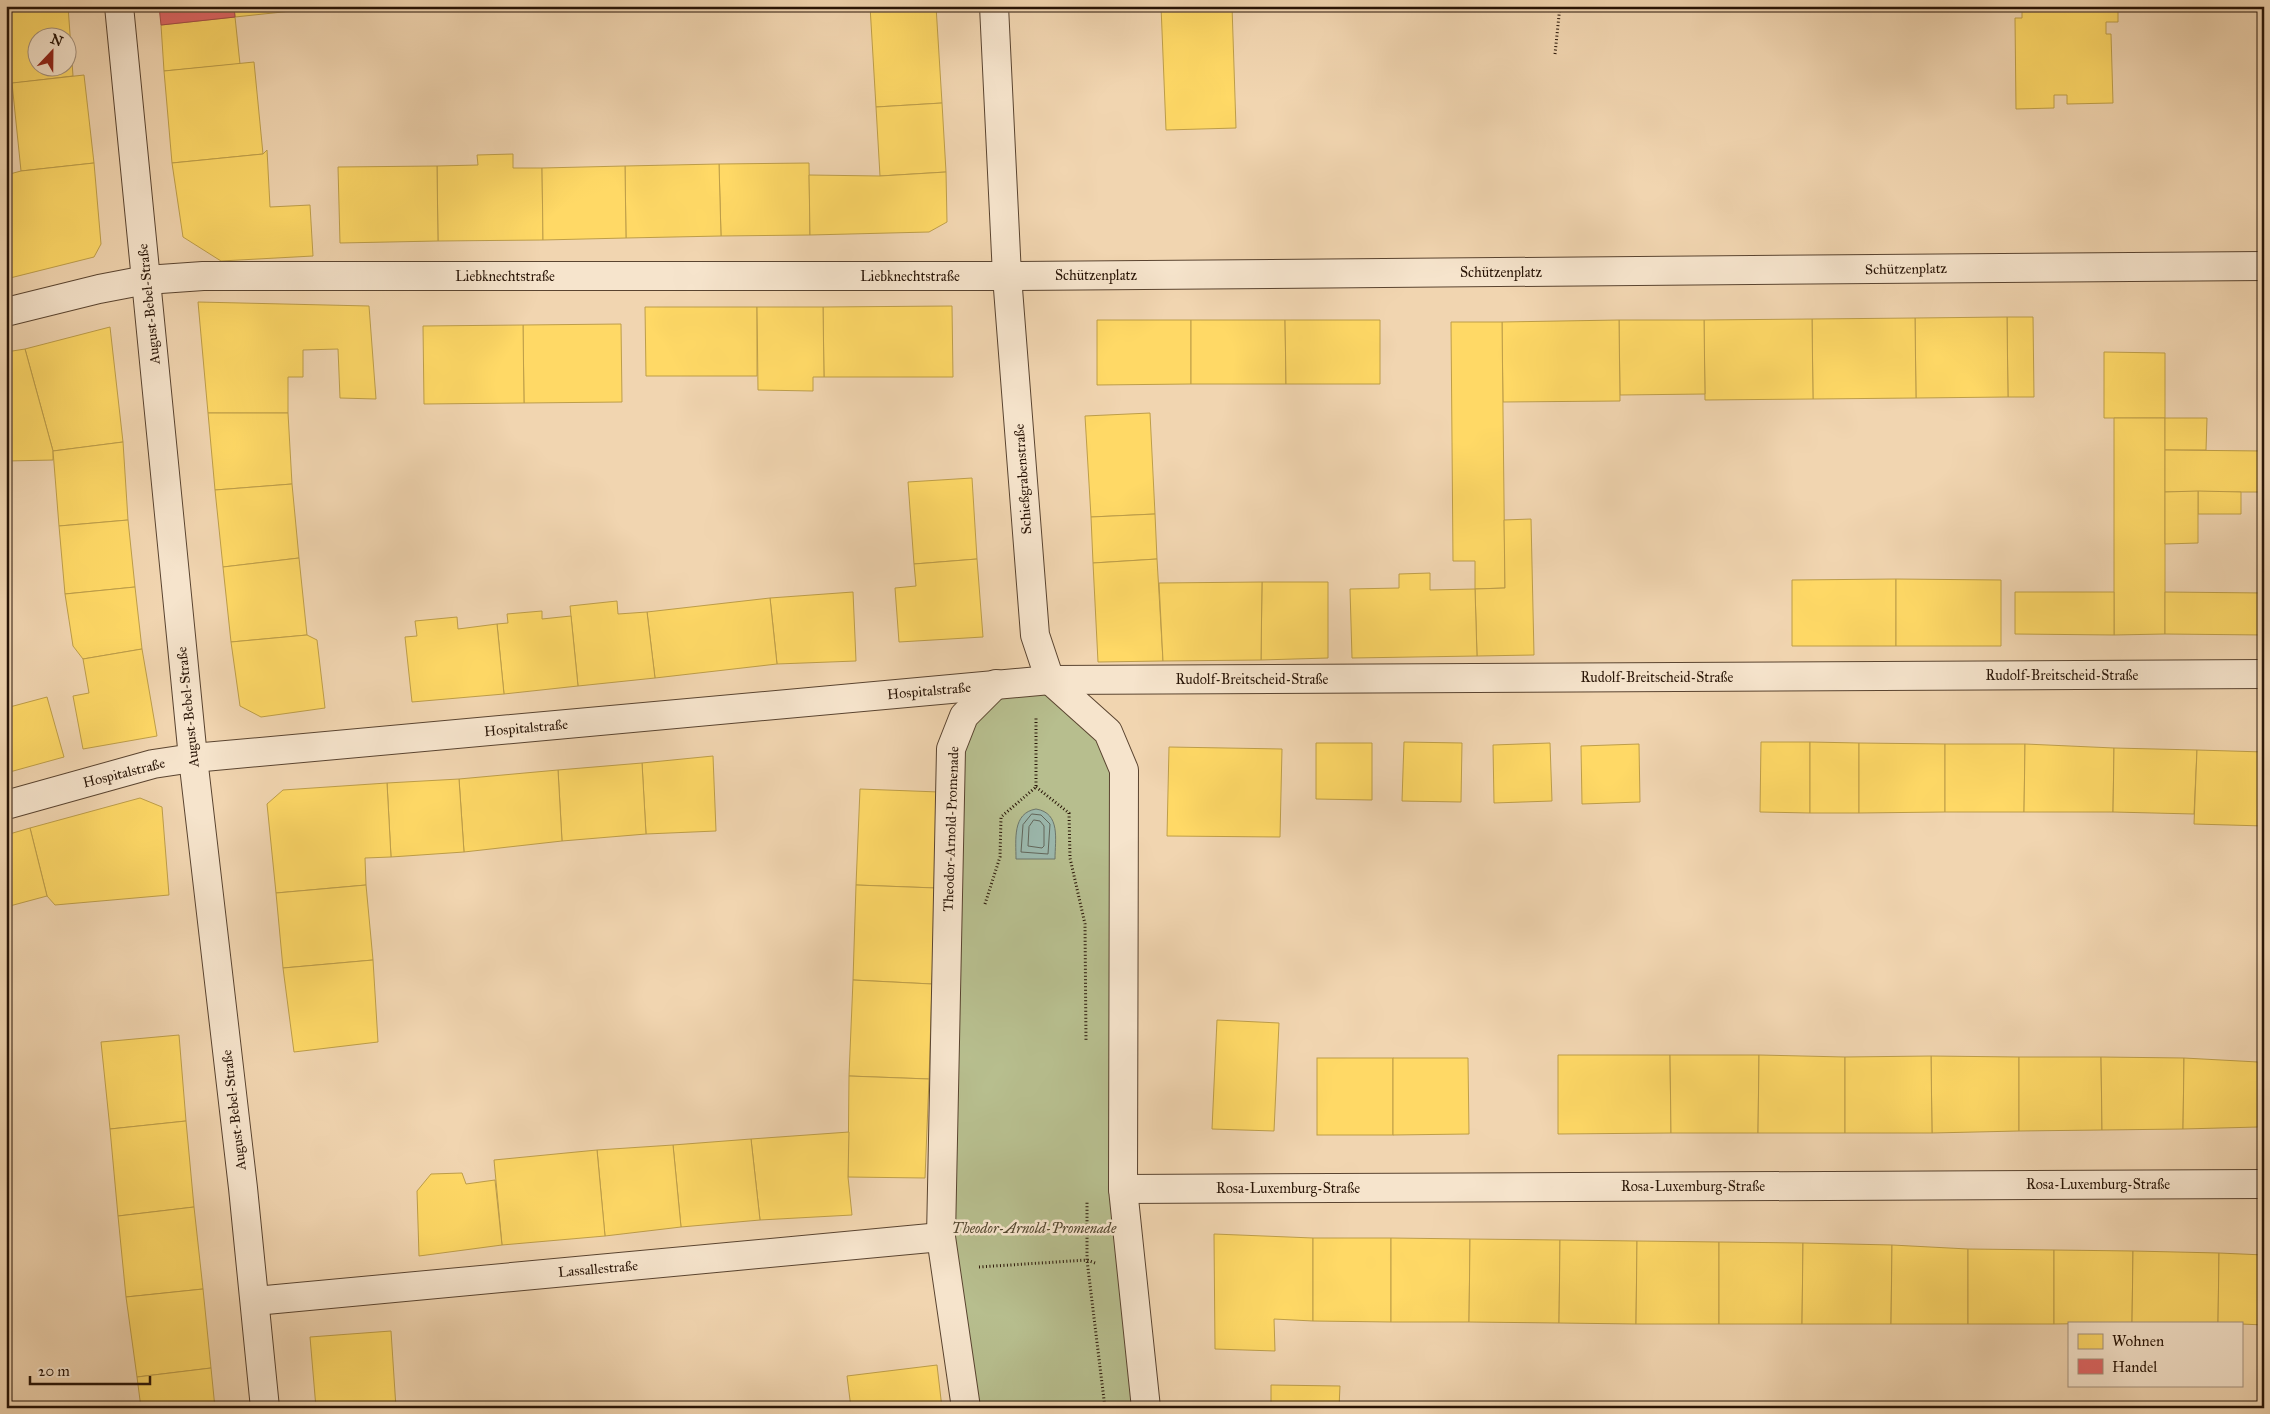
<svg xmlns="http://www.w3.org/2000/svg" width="2270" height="1414" font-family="'IM FELL Great Primer',serif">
<rect width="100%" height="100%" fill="#f1d5b0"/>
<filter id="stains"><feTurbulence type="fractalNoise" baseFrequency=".004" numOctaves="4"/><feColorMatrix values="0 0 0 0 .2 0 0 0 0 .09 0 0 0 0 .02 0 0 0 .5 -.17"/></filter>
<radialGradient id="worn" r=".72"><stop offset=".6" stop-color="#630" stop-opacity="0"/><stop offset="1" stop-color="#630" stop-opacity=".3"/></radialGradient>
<path fill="#b7be8e" stroke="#70694a" d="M1047,688L1101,736L1113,773L1136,1408H977L950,1230L960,755L973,721L999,693Z"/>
<path fill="#9bb8ad" stroke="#6d766a" d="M1036,809C1061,813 1055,840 1055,859H1016C1016,840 1012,813 1036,809Z"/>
<g fill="#ffd966" stroke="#be9e49" fill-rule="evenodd">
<path d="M6,6H68L73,76L6,84ZM38,38H68V68H38Z"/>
<path d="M234,6H292V11L235,17Z"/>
<path d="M292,6H327V7L292,11Z"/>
<path d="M870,6H936L942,103L876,107Z"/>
<path d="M1161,6H1232L1236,128L1166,130Z"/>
<path d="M1297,6H1336L1297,8Z"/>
<path d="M2022,6H2118V22H2106V34H2111L2113,103L2067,104V95H2054V108L2016,109L2015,18H2022Z"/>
<path d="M235,17L240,64L164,71L161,25Z"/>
<path d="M254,62L263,154L172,163L164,71Z"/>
<path d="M84,75L94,163L21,171L12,83Z"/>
<path d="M942,103L946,172L880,176L876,107Z"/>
<path d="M267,150L270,207L310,205L313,256L221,261L183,237L172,163L263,154Z"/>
<path d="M513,154V168H542L543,240L438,241L437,166L478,165L477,155Z"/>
<path d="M94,163L101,244L94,257L6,279V175L21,171Z"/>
<path d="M809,163L810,235L721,236L719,164Z"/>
<path d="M719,164L721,236L626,238L625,166Z"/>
<path d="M437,166L438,241L340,243L338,167Z"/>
<path d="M625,166L626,238L543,240L542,168Z"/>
<path d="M946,172L947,222L929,232L810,235L809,175L880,176Z"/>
<path d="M198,302L369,306L376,399L340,398L338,349L303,350V377H288V413H208Z"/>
<path d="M952,306L953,377H824L823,307Z"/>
<path d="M645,307H757V376H646Z"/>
<path d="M757,307H823L824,377H813V391L758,390Z"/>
<path d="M2007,317H2033L2034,397H2008Z"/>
<path d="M2007,317L2008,397L1916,398L1915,318Z"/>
<path d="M1915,318L1916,398L1813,399L1812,319Z"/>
<path d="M1812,319L1813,399L1705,400L1704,320Z"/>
<path d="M1097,320H1191V384L1097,385Z"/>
<path d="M1191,320H1285L1286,384H1191Z"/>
<path d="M1285,320H1380V384H1286Z"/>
<path d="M1619,320H1704L1705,394L1620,395Z"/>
<path d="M1619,320L1620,401L1503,402L1502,322Z"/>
<path d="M1451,322H1502L1505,588L1475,589V561H1453Z"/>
<path d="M621,324L622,402L524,403L523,325Z"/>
<path d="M523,325L524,403L424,404L423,326Z"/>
<path d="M110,327L123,442L53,451L25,349Z"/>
<path d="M25,349L53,451V460L7,461L6,459V352Z"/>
<path d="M2104,352L2165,353V418H2104Z"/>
<path d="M208,413H288L292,484L215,490Z"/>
<path d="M1150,413L1155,514L1091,517L1085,416Z"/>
<path d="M2114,418H2165V634L2114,635Z"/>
<path d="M2165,418H2207L2206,450H2165Z"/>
<path d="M123,442L128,520L59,526L53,451Z"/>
<path d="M2165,450L2264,451V492H2165Z"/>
<path d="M972,478L977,559L914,564L908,482Z"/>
<path d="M292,484L299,558L223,567L215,490Z"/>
<path d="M2198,491L2241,492V514H2198Z"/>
<path d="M2198,491V543L2165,544V492Z"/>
<path d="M1155,514L1157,559L1093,563L1091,517Z"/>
<path d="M1531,519L1534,655L1477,656L1475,589L1505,588L1504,520Z"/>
<path d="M128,520L135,587L65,594L59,526Z"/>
<path d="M299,558L307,635L231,642L223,567Z"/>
<path d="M977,559L983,637L899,642L895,588L916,586L914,564Z"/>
<path d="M1157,559L1163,661L1098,662L1093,563Z"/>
<path d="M1430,573V590L1475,589L1477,656L1352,658L1350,589L1399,588V574Z"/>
<path d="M1896,579V646H1792V580Z"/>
<path d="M1896,579L2001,580V646H1896Z"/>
<path d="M1262,582H1328V658L1261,660Z"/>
<path d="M1262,582L1261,660L1163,661L1159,583Z"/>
<path d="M135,587L142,649L83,659L73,646L65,594Z"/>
<path d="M853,592L856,661L777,664L770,598Z"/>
<path d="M2015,592H2114V635L2015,634Z"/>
<path d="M2165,592L2264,593V635L2165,634Z"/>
<path d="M770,598L777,664L655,678L647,612Z"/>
<path d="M617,601L618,614L647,612L655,678L578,686L570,606Z"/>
<path d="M542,611V619L571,616L578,686L504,694L497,624L508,623L507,614Z"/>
<path d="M457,617L458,629L497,624L504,694L412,702L405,637L417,636L415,621Z"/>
<path d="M307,635L317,640L325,708L261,717L240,706L231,642Z"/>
<path d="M142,649L157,736L83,749L73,696L89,693L83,659Z"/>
<path d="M47,697L64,757L6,773V708Z"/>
<path d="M1404,742L1462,743L1461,802L1402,801Z"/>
<path d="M1761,742H1810V813L1760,812Z"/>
<path d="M1810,742L1859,743V813H1810Z"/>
<path d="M1316,743H1372V800L1316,799Z"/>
<path d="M1550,743L1552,801L1494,803L1493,745Z"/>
<path d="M1859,743L1945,744V812L1859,813Z"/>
<path d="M1639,744L1640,802L1582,804L1581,746Z"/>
<path d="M1945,744H2025L2024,812H1945Z"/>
<path d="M2025,744L2114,748L2113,812H2024Z"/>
<path d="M1169,747L1282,749L1280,837L1167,836Z"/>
<path d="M2114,748L2197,750L2194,814L2113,812Z"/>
<path d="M2197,750L2264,752V826L2194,824Z"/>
<path d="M713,756L716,831L646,834L642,763Z"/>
<path d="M642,763L646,834L562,841L558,770Z"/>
<path d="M558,770L562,841L464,852L459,779Z"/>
<path d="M459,779L464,852L391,857L387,783Z"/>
<path d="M387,783L391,857L365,858L366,885L276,893L267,804L283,790Z"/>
<path d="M860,789L939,792L936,888L856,885Z"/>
<path d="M140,798L162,807L169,895L55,905L47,896L30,828Z"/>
<path d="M30,828L47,896L6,907V835Z"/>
<path d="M366,885L373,960L283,968L276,893Z"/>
<path d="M856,885L936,888L932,984L853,980Z"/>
<path d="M373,960L378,1042L294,1052L283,968Z"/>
<path d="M853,980L932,984L929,1079L849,1076Z"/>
<path d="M1217,1020L1279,1023L1274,1131L1212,1129Z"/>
<path d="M179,1035L186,1121L110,1129L101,1042Z"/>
<path d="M1558,1055H1670L1671,1133L1558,1134Z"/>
<path d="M1670,1055H1759L1758,1133H1671Z"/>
<path d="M1759,1055L1845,1057V1133H1758Z"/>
<path d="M1931,1056L2019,1057V1131L1932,1133Z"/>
<path d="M1931,1056L1932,1133H1845V1057Z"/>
<path d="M2019,1057H2101L2102,1130L2019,1131Z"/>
<path d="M2101,1057L2184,1058L2183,1129L2102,1130Z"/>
<rect x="1317" y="1058" width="76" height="77"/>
<path d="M1393,1058H1468L1469,1134L1393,1135Z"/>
<path d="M2184,1058L2258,1062V1127L2183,1129Z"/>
<path d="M2264,1061V1127H2258V1062Z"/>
<path d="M849,1076L929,1079L925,1178L848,1177Z"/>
<path d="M186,1121L194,1207L118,1216L110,1129Z"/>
<path d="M849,1132L848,1177L852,1215L760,1220L751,1139Z"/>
<path d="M751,1139L760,1220L681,1227L673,1145Z"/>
<path d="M673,1145L681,1227L605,1236L597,1150Z"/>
<path d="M597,1150L605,1236L502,1245L494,1160Z"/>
<path d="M462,1173L466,1184L495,1180L502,1245L419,1256L417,1191L431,1174Z"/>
<path d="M194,1207L203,1289L126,1297L118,1216Z"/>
<path d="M1214,1234L1313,1238V1321L1274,1319L1275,1351L1215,1349Z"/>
<path d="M1313,1238H1391V1322L1313,1321Z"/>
<path d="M1391,1238L1470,1239L1469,1322H1391Z"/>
<path d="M1470,1239L1560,1240L1559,1323L1469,1322Z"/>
<path d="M1560,1240L1637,1241L1636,1324L1559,1323Z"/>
<path d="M1637,1241L1719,1242V1324H1636Z"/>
<path d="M1719,1242L1803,1243L1802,1324H1719Z"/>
<path d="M1803,1243L1892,1245L1891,1324H1802Z"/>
<path d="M1892,1245L1968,1249V1324H1891Z"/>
<path d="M1968,1249L2054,1250V1324H1968Z"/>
<path d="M2054,1250L2133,1251L2132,1323L2054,1324Z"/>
<path d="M2133,1251L2219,1253L2218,1323H2132Z"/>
<path d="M2219,1253L2264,1255V1325L2218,1323Z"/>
<path d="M203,1289L211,1368L137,1377L126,1297Z"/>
<path d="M391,1331L396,1408H316L310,1337Z"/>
<path d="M937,1365L942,1408H851L847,1376Z"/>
<path d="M211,1368L215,1408H141L137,1377Z"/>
<path d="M1271,1385L1340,1386L1339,1408H1271Z"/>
</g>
<path fill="#e06666" stroke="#a94d49" d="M159,6H234L235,17L161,25Z"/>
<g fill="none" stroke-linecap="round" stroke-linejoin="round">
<g stroke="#62665a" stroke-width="1">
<path d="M1032,814L1041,815L1050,824L1048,854L1021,852L1023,825Z"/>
<path d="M1034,820L1040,821L1044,826V846L1042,848L1028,846L1029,827Z"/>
</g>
<g stroke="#5a4430" stroke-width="30">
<g id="minor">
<path d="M119,6L193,758L243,1188L265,1408"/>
<path d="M994,6L1007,276L1035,635L1050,680L1108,732L1124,770L1123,1189L1146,1408"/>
<path d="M6,312L99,289L146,280L203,276H1007L2264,266"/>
<path d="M6,805L153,764L193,758L1050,680L2264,674"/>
<path d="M1123,1189L2264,1184"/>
<path d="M255,1301L941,1237"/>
<path d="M966,1408L941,1237L951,749L964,716L996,684"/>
</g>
</g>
<g stroke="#281406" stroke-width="3" stroke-dasharray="1 2.5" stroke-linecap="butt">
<path d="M1555,54L1560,6"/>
<path d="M1036,787L1069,813L1070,858L1085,924L1086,1041"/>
<path d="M985,904L1000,857L1001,817L1036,787V716"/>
<path d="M1095,1263L1087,1260L1105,1408"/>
<path d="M979,1267L1087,1260V1202"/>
</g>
<use href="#minor" stroke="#f6e4cc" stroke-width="28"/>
</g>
<g text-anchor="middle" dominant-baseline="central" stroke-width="5" stroke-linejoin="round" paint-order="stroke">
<g font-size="14" fill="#281406" stroke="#f6e4cc">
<text transform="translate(1906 269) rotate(-1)">Schützenplatz</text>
<text x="1501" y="272">Schützenplatz</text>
<text x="1096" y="275">Schützenplatz</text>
<text x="505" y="276">Liebknechtstraße</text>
<text x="910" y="276">Liebknechtstraße</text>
<text transform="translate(149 304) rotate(-96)">August-Bebel-Straße</text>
<text transform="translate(1023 479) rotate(-94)">Schießgrabenstraße</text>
<text x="2062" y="675">Rudolf-Breitscheid-Straße</text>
<text x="1657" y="677">Rudolf-Breitscheid-Straße</text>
<text x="1252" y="679">Rudolf-Breitscheid-Straße</text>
<text transform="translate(929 691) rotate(-5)">Hospitalstraße</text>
<text transform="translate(188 707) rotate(-96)">August-Bebel-Straße</text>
<text transform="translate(526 728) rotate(-5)">Hospitalstraße</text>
<text transform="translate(124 773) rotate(-14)">Hospitalstraße</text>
<text transform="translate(951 829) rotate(-88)">Theodor-Arnold-Promenade</text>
<text transform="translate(234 1110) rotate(-97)">August-Bebel-Straße</text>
<text x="2098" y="1184">Rosa-Luxemburg-Straße</text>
<text x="1693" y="1186">Rosa-Luxemburg-Straße</text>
<text x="1288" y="1188">Rosa-Luxemburg-Straße</text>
<text transform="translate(598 1269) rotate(-5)">Lassallestraße</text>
</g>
<g font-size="14" font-style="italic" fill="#53472f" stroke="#f6e4cc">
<text x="1034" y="1228">Theodor-Arnold-Promenade</text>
</g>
</g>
<rect width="2270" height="1414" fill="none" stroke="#f1d5b0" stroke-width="25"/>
<rect x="8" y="8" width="2255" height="1399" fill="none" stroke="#281406" stroke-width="2.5"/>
<rect x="12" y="12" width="2245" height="1389" fill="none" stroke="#281406"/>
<rect x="2068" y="1322" width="175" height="65" fill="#f6e4cc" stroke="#a4917d"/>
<rect x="2078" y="1334" width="25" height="15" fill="#ffd966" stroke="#a4917d"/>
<text x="2112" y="1346" font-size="15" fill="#281406">Wohnen</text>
<rect x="2078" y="1359" width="25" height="15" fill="#e06666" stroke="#a4917d"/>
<text x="2112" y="1372" font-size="15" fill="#281406">Handel</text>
<g transform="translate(52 52) rotate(22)"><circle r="24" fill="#f6e4cc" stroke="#a4917d"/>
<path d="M0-4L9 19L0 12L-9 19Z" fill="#8f2418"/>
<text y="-8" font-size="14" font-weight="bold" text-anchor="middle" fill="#281406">N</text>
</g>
<path d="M30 1376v8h120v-8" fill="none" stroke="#281406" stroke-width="2.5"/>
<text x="38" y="1376" font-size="15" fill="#281406" stroke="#f6e4cc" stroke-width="4" paint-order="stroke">20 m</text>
<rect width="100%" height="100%" filter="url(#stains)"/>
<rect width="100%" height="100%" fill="url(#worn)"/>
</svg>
